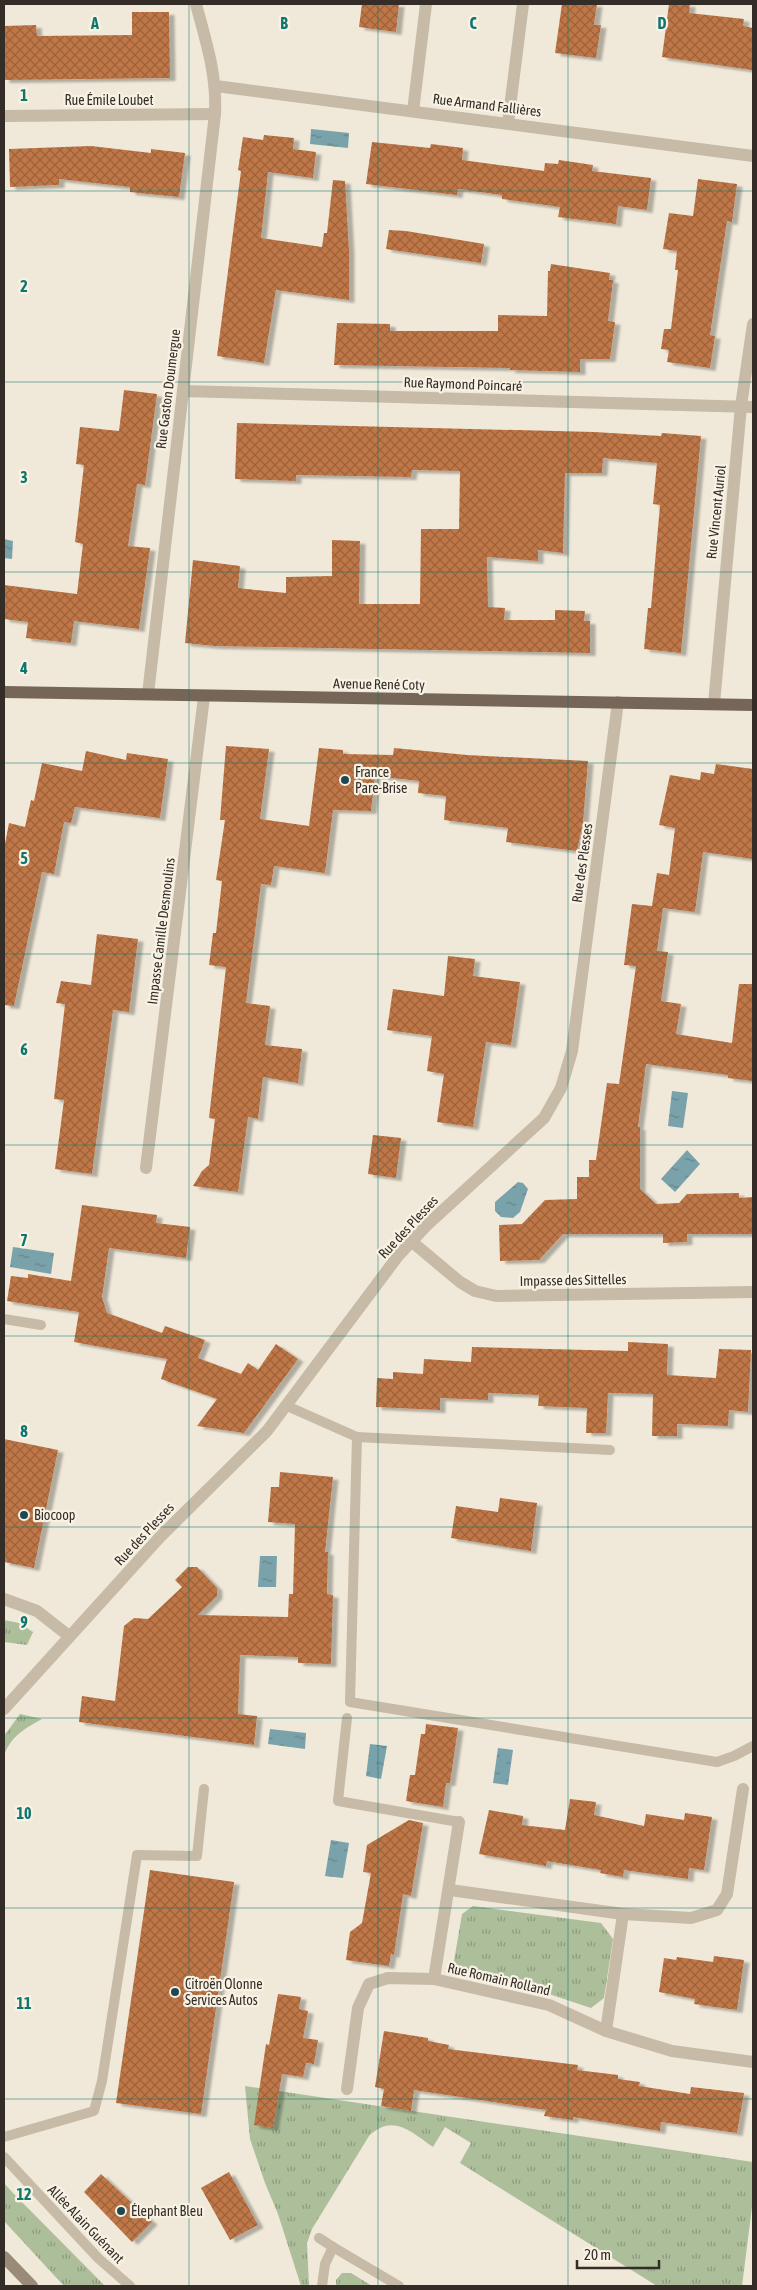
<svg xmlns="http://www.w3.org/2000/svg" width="757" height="2290" font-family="'Asap Condensed',sans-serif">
<defs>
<pattern id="grass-tufts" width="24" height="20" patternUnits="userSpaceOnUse" patternTransform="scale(1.25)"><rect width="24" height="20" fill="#acbe9a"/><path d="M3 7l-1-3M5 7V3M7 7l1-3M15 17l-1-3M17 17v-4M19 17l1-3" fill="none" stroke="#8d9b7e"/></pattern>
<pattern id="water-ripples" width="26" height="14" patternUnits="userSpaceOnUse" patternTransform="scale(1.25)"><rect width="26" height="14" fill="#7aa2ab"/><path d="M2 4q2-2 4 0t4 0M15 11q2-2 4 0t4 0" fill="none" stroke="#65848b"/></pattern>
<pattern id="building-cross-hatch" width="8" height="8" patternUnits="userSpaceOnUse" patternTransform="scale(1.25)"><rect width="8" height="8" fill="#c07747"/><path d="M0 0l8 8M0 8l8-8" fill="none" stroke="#9d623b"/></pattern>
<filter id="shadow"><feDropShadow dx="5.5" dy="3" stdDeviation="1" flood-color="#0004"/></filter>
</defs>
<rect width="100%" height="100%" fill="#f0e9d9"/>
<g fill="url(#grass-tufts)">
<path d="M4,1620L19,1623L33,1632L27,1645L4,1642Z"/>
<path d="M20,1714L42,1719C25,1728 10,1737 4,1756V1736Z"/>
<path d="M473,1906L601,1923L613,1939L604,1998L591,2008L537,1990L463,1977L454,1961L462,1914Z"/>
<path d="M245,2086L753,2162V2199L742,2286H657L460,2163L471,2143L445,2127L433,2147C411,2132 393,2113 369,2136L312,2229L307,2243L309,2286H301L278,2214L265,2183L250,2139Z"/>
<path d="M4,2183L12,2192L105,2286H64L4,2221Z"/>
<path d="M342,2273H351L372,2286H336V2280Z"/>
</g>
<g fill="url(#water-ripples)">
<path d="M311,129L349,133L348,148L310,144Z"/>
<path d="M4,539L13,541L12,559L4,558Z"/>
<path d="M672,1091L688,1093L683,1128L668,1126Z"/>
<path d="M687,1150L700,1164L675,1192L661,1179Z"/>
<path d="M518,1182L523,1183L528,1189L520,1212L513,1218L501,1217L495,1211V1202Z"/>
<path d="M13,1247L54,1253L51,1274L10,1267Z"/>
<path d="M260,1556H277L276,1587H258Z"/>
<path d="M270,1729L306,1733L305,1749L268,1744Z"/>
<path d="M370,1744L387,1746L381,1779L366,1776Z"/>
<path d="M498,1748L513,1750L508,1785L493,1783Z"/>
<path d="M331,1840L349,1843L343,1878L325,1876Z"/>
</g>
<g fill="url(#building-cross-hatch)" filter="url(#shadow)">
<path d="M362,4H399L396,32L359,27Z"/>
<path d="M562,4H597L594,25H601L596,58L555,53Z"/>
<path d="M669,4H690L689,13L744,19L743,26L753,28L752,70L662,57Z"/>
<path d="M132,12H169L170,78L4,80V26L36,25L37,36L132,35Z"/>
<path d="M264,135L294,138L293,149L316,152L313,178L268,172L261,238L322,247L324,233H327L333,180L345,181L349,251V300L276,290L264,363L217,356L241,171L238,170L243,137L263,140Z"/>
<path d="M372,142L430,148L431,144L463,148L462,160L544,171L545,163L558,164L559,160L593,165L592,171L651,178L647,210L618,206L616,224L558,217L560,207L502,199V195L458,189L457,195L366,184Z"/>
<path d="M91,146L151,153V149L185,153L179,197L130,192V187L59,179V185L10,187L9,149Z"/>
<path d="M698,179L737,184L732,222L727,221L710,335L715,336L710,368L667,362L669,350L661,349L664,329H671L678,270H675L677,251L663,249L669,213L693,216Z"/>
<path d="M389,230L406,231L484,244L481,263L386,249Z"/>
<path d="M551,264L610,273L609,280H613L608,321L615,322L610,359H580V372L510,370V368L334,365L337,323L390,324V331H498V315L547,316L548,271H550Z"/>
<path d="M124,390L157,394L145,485L137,484L128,546L150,548L139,629L74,621L71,643L26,638L28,622L4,619V585L77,594L83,544L75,542L84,465L76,464L80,427L119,431Z"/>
<path d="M237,423L594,432L661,436L662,433L701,436L681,653L644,649L648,608H651L660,505L653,504L657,463L603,458L602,473H565L563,553L538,550V561L487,557L488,607L505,608L504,620H555V610L585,611L584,621H590V653L215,646L185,643L193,560L240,566L238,588L286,593V577L332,576V540L360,541L359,604H420L421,529H459L460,471L412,470L411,477L296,475V481L235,479Z"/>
<path d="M226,746L269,749L260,819L309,826L319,748L343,750V754L393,755L394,748L467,755L588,761L583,822L577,851L506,842L508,828L444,820L446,796L418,793L419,781L375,776L371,811L333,810L325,873L274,866L271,885L261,884L246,1003L270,1006L265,1045L302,1049L298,1083L263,1077L258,1119L248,1117L238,1192L193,1186L202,1171L209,1165L215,1119L209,1118L226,967L209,965L213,933H216L222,881L216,880L225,820H220Z"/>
<path d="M86,751L126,760L127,753L168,759L160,818L75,807L71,823L64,822L54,874L42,872L14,1006L4,1005V849L9,823L25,827L31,800L34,801L42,763L82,771Z"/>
<path d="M716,764L753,769V859L703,852L695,912L663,908L657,951L668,952L661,1001L681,1004L676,1034L732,1043L739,984H753V1081L728,1078V1075L646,1064L638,1127H640V1189L656,1204L679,1203L687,1194L739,1193V1198L753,1197V1234H687V1242L663,1243V1234H563L539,1260L500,1261L499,1225L522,1224L545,1200L577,1199V1177H589V1160H596L607,1083L619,1084L636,966L624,965L632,904L652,906L657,873L669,875L675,828L659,825L670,775L700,780L701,772L714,774Z"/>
<path d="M97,934L138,939L129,1012L113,1010L92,1174L55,1169L64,1100L54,1099L65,1004L56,1003L61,981L91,985Z"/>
<path d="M448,956L475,959L473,976L520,982L511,1045L486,1042L473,1127L437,1122L444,1074L427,1071L432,1036L387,1030L393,989L444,996Z"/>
<path d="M373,1135L401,1138L396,1178L368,1174Z"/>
<path d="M82,1205L157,1215L156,1223L190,1227L186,1258L109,1248L102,1297L107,1313L162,1333L165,1326L205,1340L198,1358L241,1374L248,1363L258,1370L276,1344L298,1359L244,1433L197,1426L217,1399L161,1379L167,1359L74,1342L79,1312L7,1301L11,1276L28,1278V1274L71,1281Z"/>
<path d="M628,1342L668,1344L667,1375L716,1378L719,1349L751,1350L748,1412L729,1410L728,1426L677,1424V1436H652L653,1394L608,1393L606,1433H586L587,1408L538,1406L539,1395L488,1393V1400L440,1398V1410L376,1407L377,1378L393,1379V1372L423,1374L424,1359L471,1362L472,1347L628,1351Z"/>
<path d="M4,1439L58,1450L34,1568L4,1562Z"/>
<path d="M280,1472L333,1477L325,1552H328L327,1594L333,1595L331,1664L298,1663V1657L240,1655L238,1714L257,1716L254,1745L79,1722L82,1696L115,1701L124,1626L134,1618L148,1619L182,1587L175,1580L188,1567H197L217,1588V1596L198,1615L288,1617L289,1594H293L295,1524L268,1522L271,1487H279Z"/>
<path d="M500,1498L537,1503L531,1551L451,1538L456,1506L498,1512Z"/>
<path d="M426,1724L458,1728L450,1783H446L443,1807L406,1801L410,1775H415L421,1734H425Z"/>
<path d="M570,1799L596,1802L594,1815L644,1826L646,1814L684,1820L685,1813L712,1817L704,1870L689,1868L688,1879L624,1870L623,1877L600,1873L601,1870L547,1861L546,1866L479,1854L489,1810L523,1816L522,1825L565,1830Z"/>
<path d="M409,1820L423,1823L411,1896L403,1894L394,1955L391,1954L389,1966L346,1960L350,1932L362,1923L371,1873L363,1872L367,1845Z"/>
<path d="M150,1870L234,1882L201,2114L116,2103Z"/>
<path d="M714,1956L744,1960L737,2010L694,2004L695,1999L659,1992L664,1958L676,1960L677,1957L713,1962Z"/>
<path d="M278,1994L301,1997L299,2009L308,2011L303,2038L318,2040L314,2064L306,2063L303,2077L282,2074L273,2128L254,2125L266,2044L269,2045Z"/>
<path d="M384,2031L428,2038V2041L449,2045L448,2049L578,2065L577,2070L618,2075V2079L640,2082L639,2086L690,2094L691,2087L744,2093L737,2133L661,2122L660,2131L573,2117V2120L544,2116L546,2110L414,2090L411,2111L381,2106L384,2089L375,2087Z"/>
<path d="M229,2172L258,2225L230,2240L201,2188Z"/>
<path d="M101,2174L152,2222L132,2242L84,2192Z"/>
</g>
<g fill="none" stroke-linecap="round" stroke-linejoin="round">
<g stroke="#c7baa6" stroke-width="10">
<path d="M4,1319L41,1325"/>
<path d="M287,1406L357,1437L350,1702L717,1762L734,1756L753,1746"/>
<path d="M357,1437L610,1450"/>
<path d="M347,1718L338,1801L459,1822"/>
<path d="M4,2137L94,2111L102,2081L137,1855L197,1856L204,1789"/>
<path d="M4,2157L98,2258L130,2286"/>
<path d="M319,2238L333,2247"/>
<path d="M322,2286L325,2264L333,2247L399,2286"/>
</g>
<g stroke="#c7baa6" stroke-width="12">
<path d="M216,86L753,156"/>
<path d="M413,111L426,4"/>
<path d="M4,116L215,114"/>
<path d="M508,123L523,4"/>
<path d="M183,391L753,407"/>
<path d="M148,694L215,114C217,74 206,42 196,4"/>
<path d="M714,704L741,406L753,324"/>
<path d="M146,1168L204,697"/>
<path d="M411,1241L460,1282L475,1291L496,1296L753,1292"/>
<path d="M4,1599L37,1611L69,1636"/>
<path d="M4,1709L160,1537L267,1431L398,1256L428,1224L544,1118L561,1088L572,1051L618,702"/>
<path d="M450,1890L623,1914L691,1918L717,1910L727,1894L743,1789"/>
<path d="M434,1979L459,1822"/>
<path d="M606,2031L623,1914"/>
<path d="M347,2089L358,2008L369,1984L388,1978L434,1979L549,2005L606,2031L672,2051L753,2062"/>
</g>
<path stroke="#9a8a78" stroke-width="12" d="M4,2257L32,2286"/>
<path stroke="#756658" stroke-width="12" d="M4,692L753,705"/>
</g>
<path fill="none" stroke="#0f766e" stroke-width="1" stroke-opacity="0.55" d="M189,4V2286M378,4V2286M568,4V2286M4,191H753M4,382H753M4,572H753M4,763H753M4,954H753M4,1145H753M4,1336H753M4,1527H753M4,1718H753M4,1908H753M4,2099H753"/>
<g fill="#1e4753" stroke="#f8f2e5" stroke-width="2">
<circle cx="345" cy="780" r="5"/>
<circle cx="24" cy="1515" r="5"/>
<circle cx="175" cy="1992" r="5"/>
<circle cx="121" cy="2211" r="5"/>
</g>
<g text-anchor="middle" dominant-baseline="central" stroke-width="4.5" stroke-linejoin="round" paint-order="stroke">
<g font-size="14" fill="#342d27" stroke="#f8f2e5">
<text x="109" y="100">Rue Émile Loubet</text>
<text transform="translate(487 105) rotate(7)">Rue Armand Fallières</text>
<text transform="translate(463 384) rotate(2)">Rue Raymond Poincaré</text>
<text transform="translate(168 389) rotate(-83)">Rue Gaston Doumergue</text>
<text transform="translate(716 512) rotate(-84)">Rue Vincent Auriol</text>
<text transform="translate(379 684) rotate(1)">Avenue René Coty</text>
<text transform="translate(582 863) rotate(-82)">Rue des Plesses</text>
<text transform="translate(161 931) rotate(-83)">Impasse Camille Desmoulins</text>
<text transform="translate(408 1227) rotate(-47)">Rue des Plesses</text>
<text transform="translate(573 1280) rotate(-1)">Impasse des Sittelles</text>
<text transform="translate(144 1534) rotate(-47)">Rue des Plesses</text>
<text transform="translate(499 1979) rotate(13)">Rue Romain Rolland</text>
<text transform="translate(86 2224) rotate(46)">Allée Alain Guénant</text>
</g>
<g font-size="14" fill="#342d27" stroke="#f8f2e5" text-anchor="start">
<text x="355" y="772">France<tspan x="355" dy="16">Pare-Brise</tspan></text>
<text x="34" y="1515">Biocoop</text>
<text x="185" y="1984">Citroën Olonne<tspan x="185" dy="16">Services Autos</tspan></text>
<text x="131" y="2211">Élephant Bleu</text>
</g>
</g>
<g font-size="16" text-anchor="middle" font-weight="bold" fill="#0f766e" stroke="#f8f2e5" stroke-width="4.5" stroke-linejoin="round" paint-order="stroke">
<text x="95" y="29">A</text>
<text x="284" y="29">B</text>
<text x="473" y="29">C</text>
<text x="662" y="29">D</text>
<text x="24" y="101">1</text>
<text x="24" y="292">2</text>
<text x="24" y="483">3</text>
<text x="24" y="674">4</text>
<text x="24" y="864">5</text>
<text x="24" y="1055">6</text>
<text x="24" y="1246">7</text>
<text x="24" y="1437">8</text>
<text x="24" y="1628">9</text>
<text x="24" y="1819">10</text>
<text x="24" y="2009">11</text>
<text x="24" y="2200">12</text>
</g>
<rect width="757" height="2290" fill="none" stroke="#342d27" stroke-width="10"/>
<path d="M577 2260v8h82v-8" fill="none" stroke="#342d27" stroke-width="2.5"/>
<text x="584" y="2260" font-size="15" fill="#342d27" stroke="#f8f2e5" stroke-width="4" paint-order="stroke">20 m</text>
</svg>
